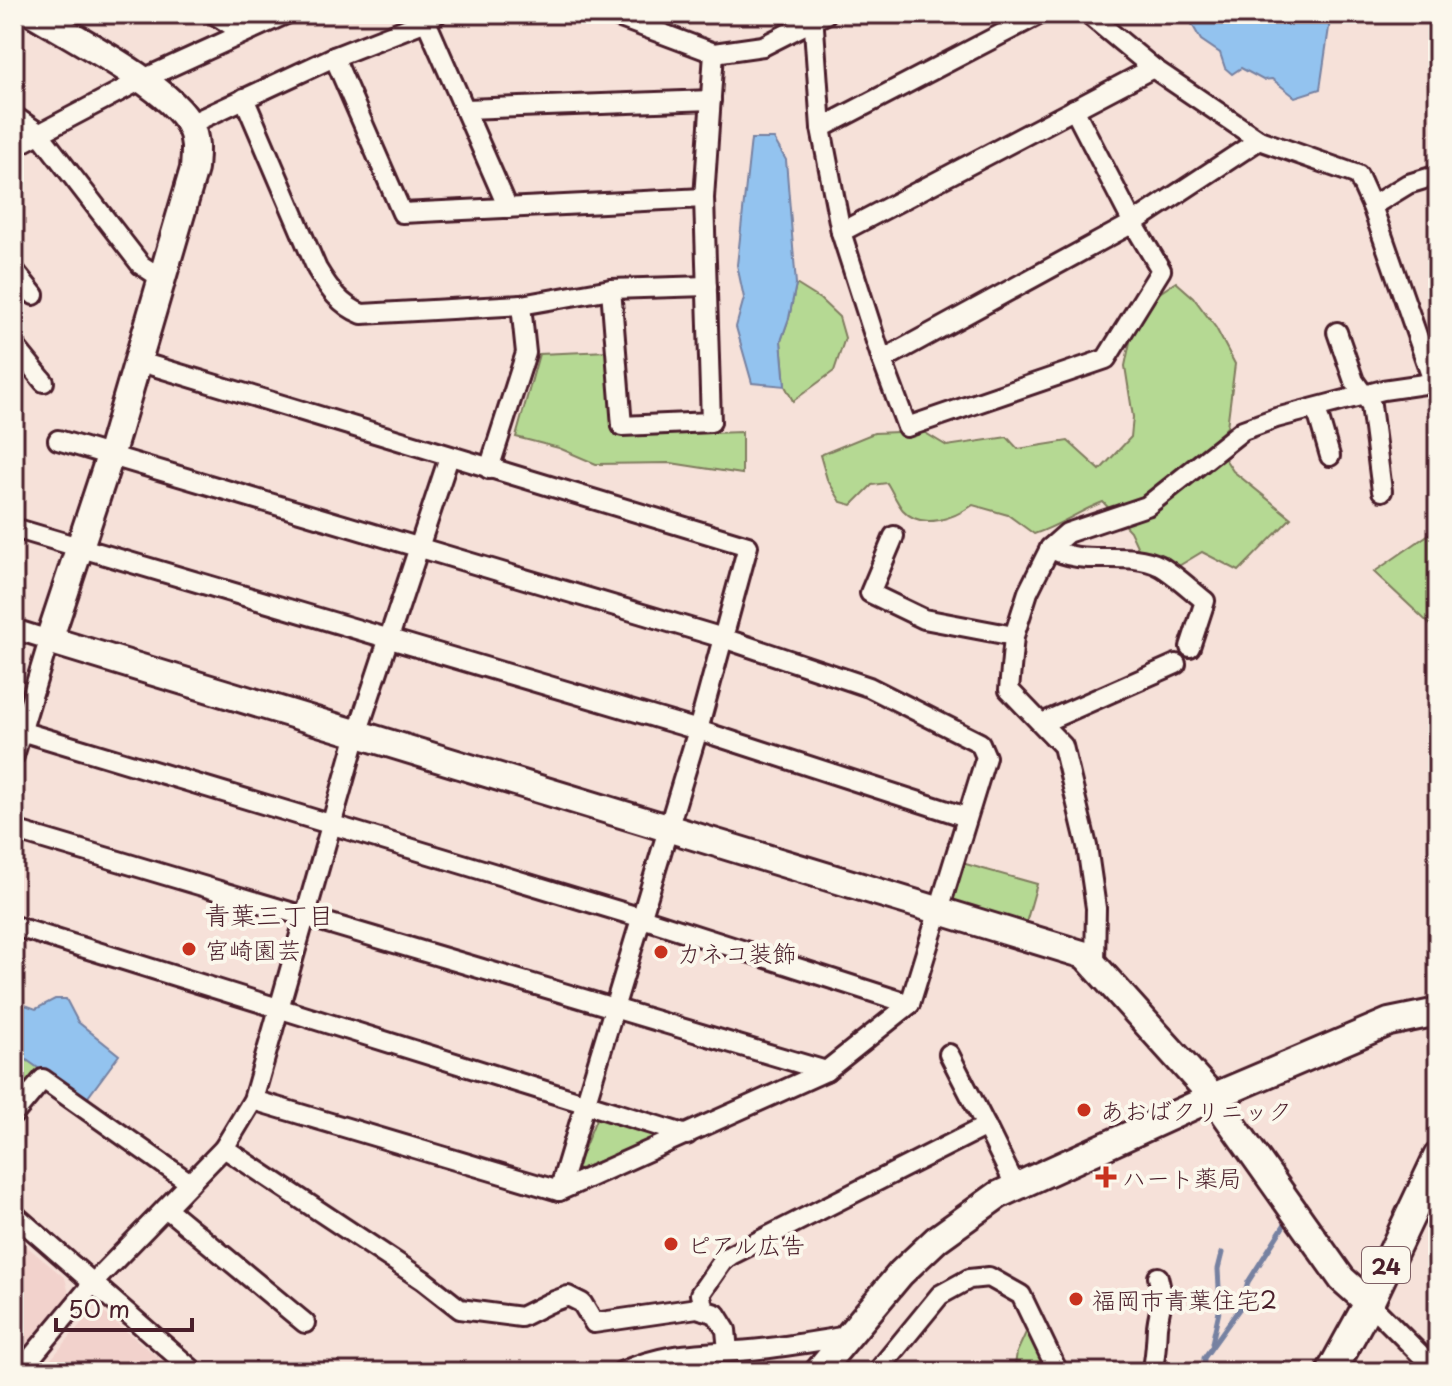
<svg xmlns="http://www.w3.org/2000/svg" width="1452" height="1386" font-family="'Playpen Sans','Klee One',sans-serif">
<rect width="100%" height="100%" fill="#f6e1d9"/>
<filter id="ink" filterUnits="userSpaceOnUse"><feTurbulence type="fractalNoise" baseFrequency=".0125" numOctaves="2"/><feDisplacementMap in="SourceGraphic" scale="16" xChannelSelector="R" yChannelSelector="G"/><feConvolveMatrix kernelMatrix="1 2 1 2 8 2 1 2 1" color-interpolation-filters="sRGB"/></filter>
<g filter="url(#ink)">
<g fill="#f2d2cc">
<path d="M14,1236L65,1278L69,1294L14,1358Z"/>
<path d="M104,1313L176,1372H40L86,1318Z"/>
</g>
<g fill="#b5d993" stroke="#807c5f" stroke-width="2">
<path d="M1176,282L1193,297L1216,328L1235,364L1227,427L1214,442L1233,471L1291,518L1239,571L1202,552L1177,567L1141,555L1130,531L1103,502C1079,511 1059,526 1034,534L1008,515L973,505C954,518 922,531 903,510C897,503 892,491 887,483L872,485L852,505L841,502L827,479L820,455L874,433L922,431L947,446L1007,437L1018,449L1068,441L1100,470L1131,437L1133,417L1125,366L1132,332L1149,300Z"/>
<path d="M796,284L820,299L839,317L845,338L834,371L793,401L785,386L781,341L789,318Z"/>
<path d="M608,351L617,436L742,432V474L671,463L596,464L559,448L516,437L539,354Z"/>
<path d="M1438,528V632L1374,572Z"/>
<path d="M962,863L1037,884L1026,923L951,901Z"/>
<path d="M14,1041L40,1069L14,1096Z"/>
<path d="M598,1114L660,1136L575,1171Z"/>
<path d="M1028,1328L1051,1372H1014L1017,1352Z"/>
</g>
<g fill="#93c3ef" stroke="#7681a1" stroke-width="2">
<path d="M1186,14H1331L1320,89L1295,97L1272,79L1263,80L1241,68L1232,74L1225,68L1220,53L1201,40Z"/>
<path d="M751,139H774L786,160L796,284L789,318L781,341L785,386L752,383L736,327L744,298L737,265Z"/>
<path d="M55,999H66L78,1022L119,1055L85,1101L14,1051V1001L36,1009Z"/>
</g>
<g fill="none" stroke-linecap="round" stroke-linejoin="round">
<g stroke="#7681a1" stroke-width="5">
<path d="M1212,1343L1220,1307L1218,1269L1222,1253"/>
<path d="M1204,1372V1358L1242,1305L1248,1282L1288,1219"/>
</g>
<g stroke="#4a1f2b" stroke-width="24">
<g id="street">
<path d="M214,14L243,33"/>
<path d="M610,14L714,53L763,46L826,14"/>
<path d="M813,14L821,128L841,232L882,360L1133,223L1259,140L1153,68L1088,14"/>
<path d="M426,21L508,208"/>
<path d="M334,57L402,213L704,198"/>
<path d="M244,98L317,269C329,289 340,305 362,314L521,305L611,289L707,286"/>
<path d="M466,109L711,100"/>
<path d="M14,116L39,133L141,265L161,278"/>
<path d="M190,124L334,57L426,21L437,14"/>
<path d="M821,128L1040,14"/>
<path d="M1259,140L1358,175L1372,206"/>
<path d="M14,147L141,80L286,14"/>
<path d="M841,232L1153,68"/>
<path d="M14,270L34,295"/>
<path d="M611,289L622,426L711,422L704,198L714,53"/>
<path d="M1337,332L1354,381L1371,405L1382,491"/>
<path d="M14,345L44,382"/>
<path d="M882,360L907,427L1106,359L1161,270L1133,223L1074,109"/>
<path d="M137,361L748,546L698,730L559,1191"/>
<path d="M1433,381L1372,206L1408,184L1438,175"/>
<path d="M1313,409L1319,418L1330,456"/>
<path d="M58,440L723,638L869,687L980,743L986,757L910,1004L826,1071L559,1191L253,1100"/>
<path d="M489,469L526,353L521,305"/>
<path d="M14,528L698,730L966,817"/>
<path d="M894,536L870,593L924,619L1014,636"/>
<path d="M1050,548C1083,568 1127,549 1160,566C1176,575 1191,590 1205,601L1190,647"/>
<path d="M14,629L49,640L14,756"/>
<path d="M1042,723L1176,664"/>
<path d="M14,729L642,918L910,1004"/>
<path d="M14,830L826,1071"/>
<path d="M14,926L687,1135"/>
<path d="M1095,964L1096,908L1087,846L1063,746L1009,690L1014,636L1028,592L1050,548L1067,533L1147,506L1243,430L1276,418L1383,390L1438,382"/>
<path d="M949,1054L986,1126"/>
<path d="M14,1114L43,1079L190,1183"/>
<path d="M224,1148L423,1280L460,1309L521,1317L549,1303L568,1296L582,1303L594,1323L697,1308L716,1314L726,1330L728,1351"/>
<path d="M166,1208L305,1323"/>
<path d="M14,1214L195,1372"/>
<path d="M1369,1303L1438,1372"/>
<path d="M704,1310L700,1294L723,1261L731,1255L986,1126L1016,1187"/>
<path d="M19,1372L94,1282L224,1148L253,1100L357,734L449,457"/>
<path d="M621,1372C664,1353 692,1354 737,1351C774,1349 811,1342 848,1336"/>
<path d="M877,1372L940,1295L969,1279L989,1277L1021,1295L1058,1372"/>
<path d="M1152,1372C1156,1357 1156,1343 1157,1327C1160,1303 1165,1304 1158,1277"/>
</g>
</g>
<g stroke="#4a1f2b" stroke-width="32">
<g id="secondary">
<path d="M35,14C73,37 173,89 190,126C197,140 195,154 194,169L110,456L49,640L1085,955L1213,1097L1342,1279L1369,1303"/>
<path d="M818,1372L901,1273L937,1239L998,1195L1213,1097L1389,1022L1438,1012"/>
</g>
</g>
<g stroke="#4a1f2b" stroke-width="34">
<path id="primary" d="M1331,1372L1369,1303L1438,1157"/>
</g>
<use href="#street" stroke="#fbf7ec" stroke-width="18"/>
<use href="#secondary" stroke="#fbf7ec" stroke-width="26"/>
<use href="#primary" stroke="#fbf7ec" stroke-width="28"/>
</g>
</g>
<g fill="#c8321e" stroke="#fbf7ec" stroke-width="3">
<circle cx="189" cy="949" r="8"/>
<circle cx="661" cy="952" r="8"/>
<circle cx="1084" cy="1110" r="8"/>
<path d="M1102 1165h8v8h8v8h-8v8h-8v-8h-8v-8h8z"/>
<circle cx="671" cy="1244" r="8"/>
<circle cx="1076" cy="1299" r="8"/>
</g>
<g text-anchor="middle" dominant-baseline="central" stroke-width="8" stroke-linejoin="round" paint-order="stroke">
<rect fill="#fbf7ec" stroke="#7f6065" stroke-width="2" x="1362" y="1247" width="48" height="36" rx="6"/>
<g font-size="22" font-weight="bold" fill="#4a1f2b">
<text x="1386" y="1265">24</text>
</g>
<g font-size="24" fill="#4a1f2b" stroke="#fbf7ec" text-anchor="start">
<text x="205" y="949">宮崎園芸</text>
<text x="677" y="952">カネコ装飾</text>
<text x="1100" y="1110">あおばクリニック</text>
<text x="1122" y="1177">ハート薬局</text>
<text x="687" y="1244">ピアル広告</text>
<text x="1092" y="1299">福岡市青葉住宅2</text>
</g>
<g font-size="26" fill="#4a1f2b" stroke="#fbf7ec">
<text x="269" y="914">青葉三丁目</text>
</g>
</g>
<rect width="1452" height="1386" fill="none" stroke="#fbf7ec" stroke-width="48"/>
<rect x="24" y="24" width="1404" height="1338" fill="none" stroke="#4a1f2b" stroke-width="3" filter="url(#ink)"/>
<path d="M56 1318v12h136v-12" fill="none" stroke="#4a1f2b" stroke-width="4"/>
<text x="68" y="1318" font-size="24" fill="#4a1f2b" stroke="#fbf7ec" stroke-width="6" paint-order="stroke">50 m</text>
</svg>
